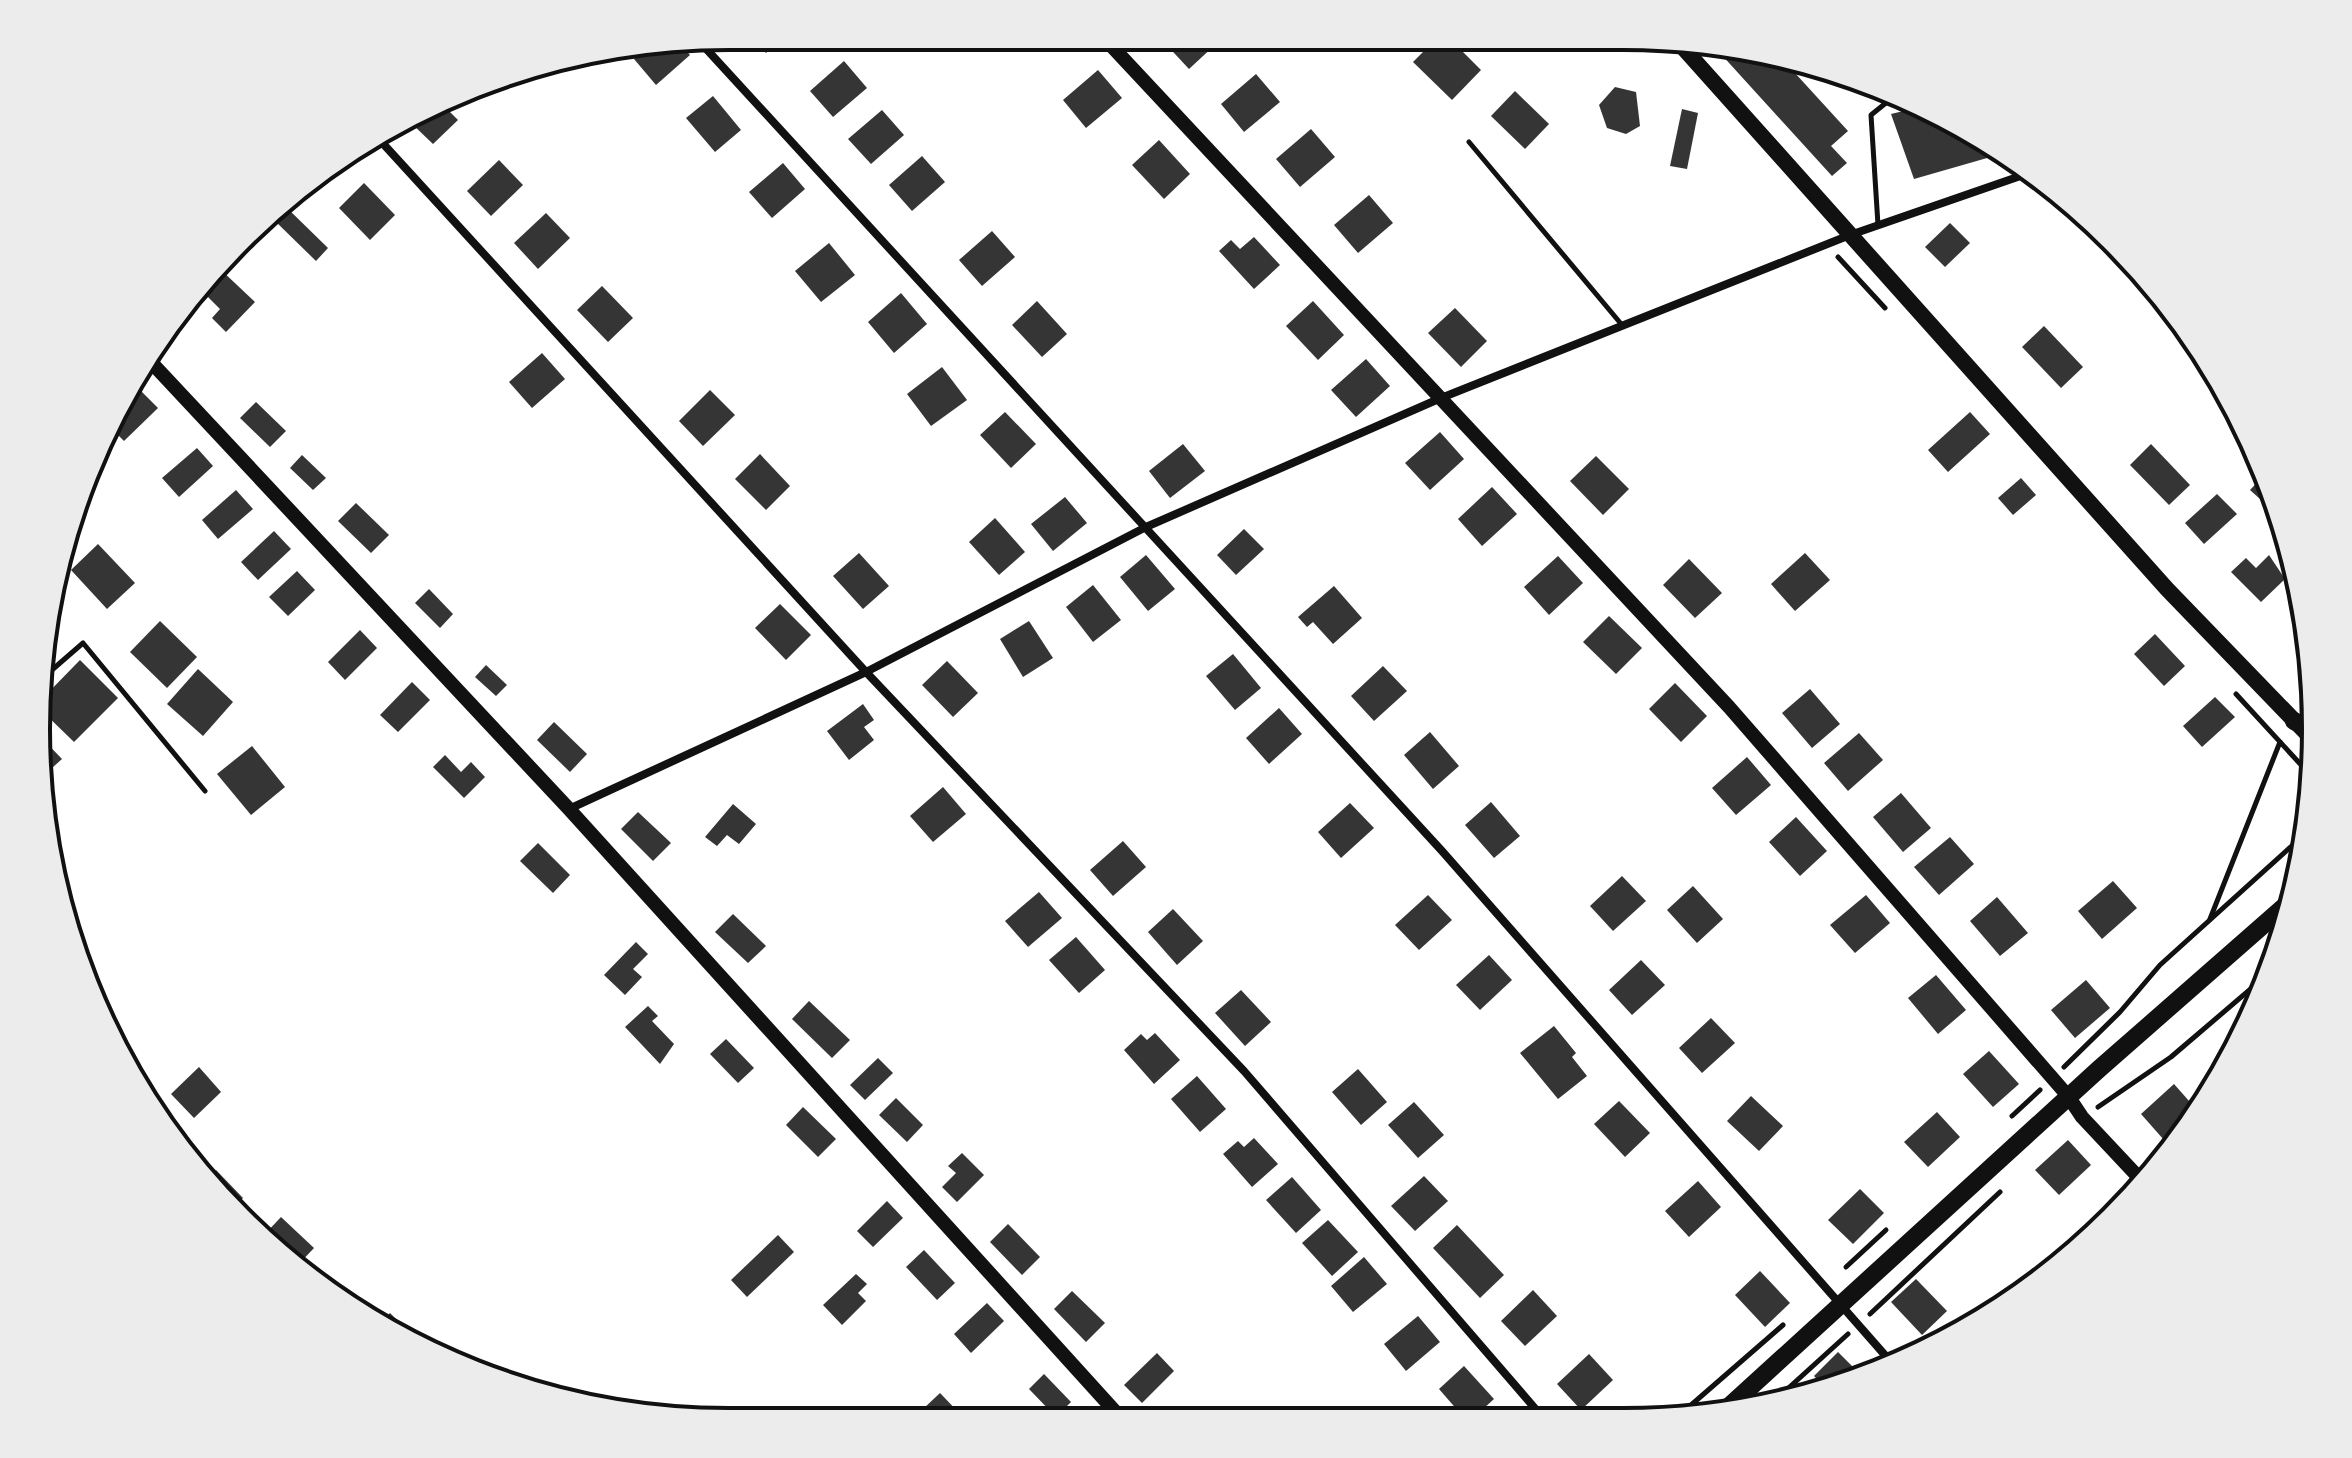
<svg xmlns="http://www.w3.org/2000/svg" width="2352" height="1458" font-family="Montserrat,sans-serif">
<rect width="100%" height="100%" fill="#fff"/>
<g fill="#353535">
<path d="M751,36H785L766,53Z"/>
<path d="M1161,39H1211L1216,44L1189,69Z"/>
<path d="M1435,40H1451L1481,70L1452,100L1413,62Z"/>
<path d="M1710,42L1784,61L1848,131L1831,146L1847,163L1832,176Z"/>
<path d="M680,44L690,55L656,85L634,59L643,50Z"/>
<path d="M844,61L867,88L833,117L810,91Z"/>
<path d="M1098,70L1122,98L1086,128L1063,100Z"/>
<path d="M1256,74L1280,102L1244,132L1221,104Z"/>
<path d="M1615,87L1636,92L1640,126L1626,134L1607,128L1599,105Z"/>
<path d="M1515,91L1549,124L1525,149L1491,116Z"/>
<path d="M713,96L741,130L715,152L686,118Z"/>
<path d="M442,104L458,120L433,144L409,121Z"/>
<path d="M1920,107L2001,154L1914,179L1891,114Z"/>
<path d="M1682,109L1698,113L1687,169L1670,166Z"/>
<path d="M882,110L904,135L871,164L848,139Z"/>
<path d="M1311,129L1335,157L1300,187L1276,159Z"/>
<path d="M1159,140L1190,174L1164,199L1132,165Z"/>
<path d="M922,156L945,182L912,211L889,185Z"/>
<path d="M499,160L523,185L491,216L467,191Z"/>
<path d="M783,163L805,189L772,218L749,192Z"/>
<path d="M364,183L395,215L370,240L339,208Z"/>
<path d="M1369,195L1393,223L1358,253L1334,225Z"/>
<path d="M286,207L328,248L316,261L273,219Z"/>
<path d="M546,213L570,238L538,269L514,243Z"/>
<path d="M1950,223L1970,243L1945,267L1925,247Z"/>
<path d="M992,231L1015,257L982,286L959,260Z"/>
<path d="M1254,237L1280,265L1254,289L1219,251L1231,240L1240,249Z"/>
<path d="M829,243L855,275L821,302L795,271Z"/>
<path d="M220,269L255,302L226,332L212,318L220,309L208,297L200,305L192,297Z"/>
<path d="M602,286L633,318L608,342L577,310Z"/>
<path d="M901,293L927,324L894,353L868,322Z"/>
<path d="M1037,301L1067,334L1042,357L1012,325Z"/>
<path d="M1313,301L1344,335L1318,360L1286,326Z"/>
<path d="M1455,308L1487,341L1461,367L1428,333Z"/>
<path d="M2044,326L2083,367L2061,388L2022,347Z"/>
<path d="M542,353L565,379L532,408L509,382Z"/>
<path d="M1366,359L1390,386L1356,417L1331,390Z"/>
<path d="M942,367L967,400L931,426L907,394Z"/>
<path d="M140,390L158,408L124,441L113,430L130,399Z"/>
<path d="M710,390L735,415L703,446L679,421Z"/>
<path d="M256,402L286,431L270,447L240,418Z"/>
<path d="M1005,412L1036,444L1011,468L980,435Z"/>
<path d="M1970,412L1990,434L1948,472L1928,450Z"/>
<path d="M1440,432L1464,459L1430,490L1405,463Z"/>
<path d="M1183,444L1205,471L1170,498L1149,471Z"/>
<path d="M2151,444L2190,485L2169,505L2130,465Z"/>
<path d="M197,448L213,466L179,497L162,478Z"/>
<path d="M760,454L790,486L766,510L735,479Z"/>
<path d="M302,455L326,478L313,490L290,468Z"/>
<path d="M1596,456L1629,489L1603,515L1570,481Z"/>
<path d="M2265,474L2277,501L2270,508L2250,490Z"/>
<path d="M2021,478L2036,495L2013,515L1998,498Z"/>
<path d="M1492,487L1517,514L1482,546L1458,519Z"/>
<path d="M236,490L253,509L218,539L202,520Z"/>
<path d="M2217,494L2237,514L2204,544L2185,523Z"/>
<path d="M1065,497L1087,523L1053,551L1031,524Z"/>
<path d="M356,503L389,535L371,553L338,521Z"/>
<path d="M995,518L1025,552L999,575L969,542Z"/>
<path d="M1244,529L1264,549L1236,575L1217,555Z"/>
<path d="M274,531L291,549L258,580L241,562Z"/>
<path d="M98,544L135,583L107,609L71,570Z"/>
<path d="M859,553L889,586L863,609L833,576Z"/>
<path d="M1805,553L1830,580L1795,611L1771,584Z"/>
<path d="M1146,555L1175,589L1148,611L1120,577Z"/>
<path d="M2269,555L2285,579L2261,602L2231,572L2246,558L2256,568Z"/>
<path d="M1558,556L1583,583L1549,615L1524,587Z"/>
<path d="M1689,559L1722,593L1695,618L1663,585Z"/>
<path d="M297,571L315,590L288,616L269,597Z"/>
<path d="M1093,585L1121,620L1093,642L1066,607Z"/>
<path d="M1334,586L1362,618L1333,644L1313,622L1307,627L1298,617Z"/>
<path d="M429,589L453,614L440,628L415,603Z"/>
<path d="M780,604L811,635L786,660L755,628Z"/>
<path d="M1609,616L1642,648L1616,674L1583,642Z"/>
<path d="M160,621L197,657L167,688L130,652Z"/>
<path d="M1029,621L1053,658L1023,677L1000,639Z"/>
<path d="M360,630L377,648L345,680L328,662Z"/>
<path d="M2155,634L2185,666L2164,686L2134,654Z"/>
<path d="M2310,638V639L2311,663L2298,650Z"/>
<path d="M1233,654L1261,688L1235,710L1206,676Z"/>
<path d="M80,660L118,698L74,742L39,708L41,700Z"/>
<path d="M947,661L978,693L953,717L922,685Z"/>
<path d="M486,665L507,685L496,696L475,677Z"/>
<path d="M1383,666L1407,691L1374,721L1351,696Z"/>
<path d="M198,669L233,702L203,736L167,704Z"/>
<path d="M412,682L430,700L398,732L380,715Z"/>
<path d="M1675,683L1707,716L1681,742L1649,709Z"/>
<path d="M1810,689L1840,724L1812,748L1782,713Z"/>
<path d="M2215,697L2235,717L2202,747L2183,726Z"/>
<path d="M863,704L874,720L864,727L874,740L849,760L827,731Z"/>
<path d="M1279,708L1302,734L1269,764L1246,738Z"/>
<path d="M554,722L587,754L570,772L537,740Z"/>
<path d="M36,732L62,759L42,777Z"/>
<path d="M1430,732L1459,766L1433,789L1404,755Z"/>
<path d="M1859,733L1883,760L1848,791L1824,763Z"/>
<path d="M252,746L285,787L251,815L217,774Z"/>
<path d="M445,755L461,772L471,762L485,777L464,798L433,767Z"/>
<path d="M1747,757L1771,785L1736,815L1712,788Z"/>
<path d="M943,787L966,814L933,842L910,816Z"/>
<path d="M1901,793L1931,828L1903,852L1873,817Z"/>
<path d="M1491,802L1520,836L1494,858L1465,825Z"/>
<path d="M1350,803L1374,828L1341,858L1318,832Z"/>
<path d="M733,804L756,824L739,844L727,835L717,846L705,837Z"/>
<path d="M638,812L671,843L653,861L621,829Z"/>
<path d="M1796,817L1827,851L1800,876L1769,842Z"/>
<path d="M1950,837L1974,864L1939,895L1914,867Z"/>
<path d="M1123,841L1146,867L1113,896L1090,870Z"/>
<path d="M538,843L570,875L553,893L520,861Z"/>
<path d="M1622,876L1646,901L1613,931L1590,906Z"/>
<path d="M2113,881L2137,908L2102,939L2078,911Z"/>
<path d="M1693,886L1723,919L1697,943L1667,910Z"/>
<path d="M1039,892L1062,918L1028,947L1005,921Z"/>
<path d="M1428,895L1452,920L1419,950L1395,925Z"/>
<path d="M1866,895L1890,923L1855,953L1830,925Z"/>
<path d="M1997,897L2028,933L2000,956L1970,921Z"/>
<path d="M1173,909L1203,941L1177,965L1148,932Z"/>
<path d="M733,914L766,946L748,963L715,932Z"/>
<path d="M1076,937L1105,970L1079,993L1049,960Z"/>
<path d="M636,942L648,954L633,969L642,977L625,995L604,975Z"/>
<path d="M1489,955L1512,980L1480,1010L1456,985Z"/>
<path d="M1641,960L1665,985L1632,1015L1609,990Z"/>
<path d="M1936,975L1966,1010L1938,1034L1908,998Z"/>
<path d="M2086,980L2110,1008L2075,1038L2051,1010Z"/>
<path d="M1241,990L1271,1022L1245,1046L1215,1013Z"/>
<path d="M809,1001L850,1040L832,1058L792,1019Z"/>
<path d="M648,1006L658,1016L652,1021L674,1044L660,1064L625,1027Z"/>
<path d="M1711,1018L1735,1043L1702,1073L1679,1048Z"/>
<path d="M1554,1026L1576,1053L1572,1057L1587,1076L1558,1099L1520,1053Z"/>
<path d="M1155,1033L1180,1060L1154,1084L1124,1050L1141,1034L1147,1040Z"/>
<path d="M726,1039L754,1068L738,1083L710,1054Z"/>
<path d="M1989,1051L2019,1084L1993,1107L1963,1074Z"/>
<path d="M878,1058L893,1073L865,1100L850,1085Z"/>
<path d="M199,1067L221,1092L194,1118L171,1094Z"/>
<path d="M1358,1069L1387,1102L1361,1125L1332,1092Z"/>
<path d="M1197,1076L1226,1109L1200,1132L1171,1099Z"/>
<path d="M2174,1084L2197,1110L2164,1140L2141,1114Z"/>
<path d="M1751,1096L1783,1126L1759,1151L1727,1121Z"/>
<path d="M896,1098L923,1125L907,1142L879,1115Z"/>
<path d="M1619,1101L1650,1133L1625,1157L1594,1124Z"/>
<path d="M1414,1102L1444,1135L1418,1158L1388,1125Z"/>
<path d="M803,1107L836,1139L818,1157L786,1125Z"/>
<path d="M1937,1112L1960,1137L1928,1167L1904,1142Z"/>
<path d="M1254,1138L1278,1164L1252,1187L1223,1154L1238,1141L1244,1147Z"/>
<path d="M2068,1140L2091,1165L2059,1195L2035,1170Z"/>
<path d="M962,1153L984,1175L957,1202L942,1187L956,1173L948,1166Z"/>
<path d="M216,1170L243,1198L237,1204L211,1176Z"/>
<path d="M1424,1176L1448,1201L1415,1231L1391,1206Z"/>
<path d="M1292,1177L1321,1210L1296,1233L1266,1200Z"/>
<path d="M1698,1181L1721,1207L1689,1237L1665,1211Z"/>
<path d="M1860,1189L1884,1213L1853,1244L1828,1220Z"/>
<path d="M887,1201L903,1218L873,1247L857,1231Z"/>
<path d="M281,1217L314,1248L296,1267L265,1234Z"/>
<path d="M1328,1220L1358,1252L1332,1276L1302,1243Z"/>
<path d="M1008,1224L1040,1257L1022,1275L990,1242Z"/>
<path d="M1457,1225L1504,1275L1480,1298L1433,1248Z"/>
<path d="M778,1235L794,1252L747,1297L731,1280Z"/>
<path d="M924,1250L955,1283L937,1300L906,1267Z"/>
<path d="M1364,1257L1387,1284L1353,1312L1331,1286Z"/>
<path d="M1760,1271L1790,1303L1765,1327L1735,1295Z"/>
<path d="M856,1274L867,1284L858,1293L866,1301L842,1325L823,1305Z"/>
<path d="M1916,1279L1947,1311L1922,1335L1891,1302Z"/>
<path d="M1533,1290L1557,1316L1525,1346L1501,1321Z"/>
<path d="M1072,1291L1105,1323L1086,1342L1054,1309Z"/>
<path d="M987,1303L1004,1321L971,1353L954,1334Z"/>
<path d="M390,1313L404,1327L399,1332L381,1322Z"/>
<path d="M1418,1316L1440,1342L1406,1371L1384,1344Z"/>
<path d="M1838,1352L1857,1371L1850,1379L1826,1389L1814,1376Z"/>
<path d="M1157,1353L1174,1371L1142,1403L1124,1385Z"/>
<path d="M1589,1354L1613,1380L1581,1410L1557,1384Z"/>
<path d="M1464,1366L1494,1399L1471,1420H1466L1439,1389Z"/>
<path d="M1044,1374L1071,1402L1056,1417L1029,1389Z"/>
<path d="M940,1393L963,1417H931L923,1409Z"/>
</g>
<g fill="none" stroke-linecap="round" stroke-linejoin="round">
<g stroke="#111" stroke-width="5">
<path d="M1838,257L1885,308"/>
<path d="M2236,694L2314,779"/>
<path d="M2210,919L2280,742"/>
<path d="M2064,1067L2120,1012L2160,965L2305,834"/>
<path d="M2098,1107L2171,1057L2267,975"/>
<path d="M2012,1116L2040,1090"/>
<path d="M1846,1267L1886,1230"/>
<path d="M1870,1314L2000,1192"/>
<path d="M1772,1403L1848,1334"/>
<path d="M1675,1419L1783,1325"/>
</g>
<g stroke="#111" stroke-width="5">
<path d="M1469,142L1622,325"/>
<path d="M1878,225L1871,115L1897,94"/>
<path d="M45,676L83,643L205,791"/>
</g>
<g stroke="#111" stroke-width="8">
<path d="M699,41L1442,851L1891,1362"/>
<path d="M377,137L866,672L1244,1071L1545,1420"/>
<path d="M569,809L866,672L1146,527L1441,398L1850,235L2032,172"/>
</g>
<g stroke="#111" stroke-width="14">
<path d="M1104,38L1729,707L2068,1096L2082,1117L2143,1182"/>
<path d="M150,361L569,809L1121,1418"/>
</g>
<path stroke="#111" stroke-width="16" d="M1678,42L2167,589L2313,740"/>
<g stroke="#111" stroke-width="18">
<path d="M2294,721L2313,731"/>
<path d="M1723,1412L2099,1069L2294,898"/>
</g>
</g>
<path d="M0 0H2352V1458H0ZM729 50H1623A679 679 0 0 1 2302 729V729A679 679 0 0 1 1623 1408H729A679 679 0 0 1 50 729V729A679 679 0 0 1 729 50Z" fill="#ececec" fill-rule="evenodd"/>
<path fill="none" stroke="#111" stroke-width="4" d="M729 50H1623A679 679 0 0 1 2302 729V729A679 679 0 0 1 1623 1408H729A679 679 0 0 1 50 729V729A679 679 0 0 1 729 50Z"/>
</svg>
